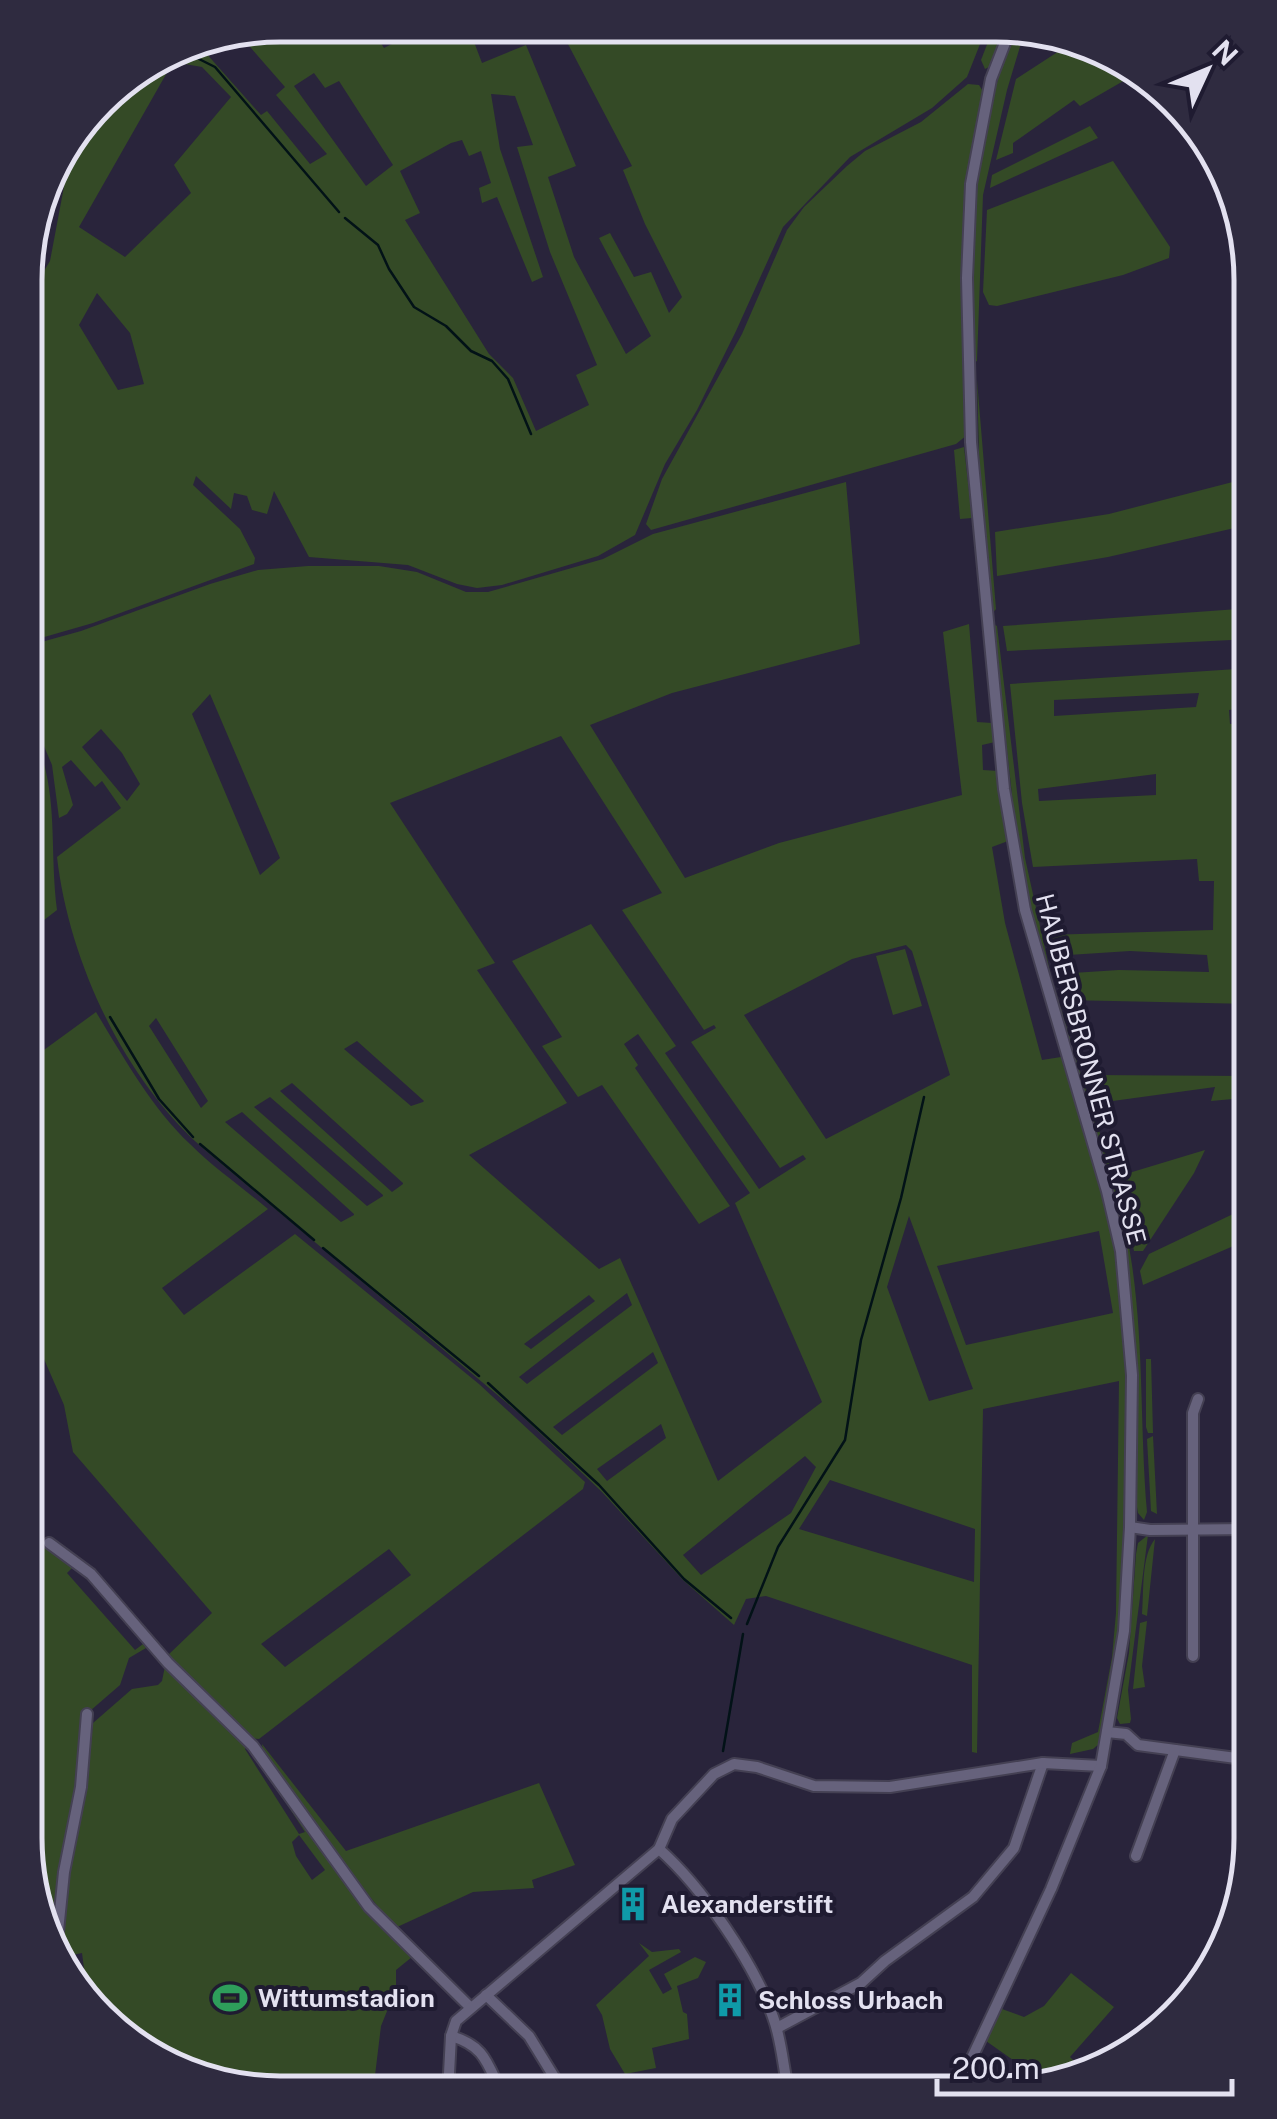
<svg xmlns="http://www.w3.org/2000/svg" width="1277" height="2119" font-family="'Public Sans',sans-serif">
<rect width="100%" height="100%" fill="#29243b"/>
<g fill="#344a26" fill-rule="evenodd">
<path d="M281,25L370,26L384,48L427,26H468L482,63L526,45L576,166L548,177L574,257L626,354L651,336L599,238L610,233L634,277L651,272L669,313L682,297L645,224L623,170L632,166L559,27L982,29L984,34L967,77L932,108L850,157L783,227L736,331L697,410L665,464L635,535L598,556L502,585L477,588L457,584L408,565L309,557L274,491L267,514L252,510L247,496L234,493L231,509L196,476L193,485L240,529L255,558L254,564L93,623L27,642V299L50,261L73,139L112,89L184,44L215,38L217,41L205,52L261,115L267,111L310,164L327,154L276,95L285,87L238,33ZM173,62L202,67L231,97L174,165L191,193L125,257L79,227ZM314,73L325,88L339,81L393,165L366,186L294,86ZM491,94L515,96L533,145L517,147L550,252L597,365L576,375L589,405L536,431L513,378L489,354L405,220L420,213L400,171L451,143L462,140L469,156L481,151L491,183L479,188L482,203L497,197L532,282L543,277L500,149ZM97,293L130,333L144,384L118,390L79,325Z"/>
<path d="M993,29L1004,30L991,66L985,69L981,60Z"/>
<path d="M1015,30H1025L1007,90L983,195L977,361L974,363C970,251 972,136 1015,30Z"/>
<path d="M1073,42L1139,72L1080,106L1074,100L1013,143V153L996,160L1016,79Z"/>
<path d="M968,84L979,85L984,93C957,205 960,321 967,435L956,444L651,530L646,524L662,479L742,334L787,230L804,207L847,166L865,151L921,122Z"/>
<path d="M1090,126L1098,138L990,188L992,175Z"/>
<path d="M1113,161L1170,247L1169,258L1123,275L997,306L989,305L983,292L987,210Z"/>
<path d="M977,380L996,609L992,614L980,489Z"/>
<path d="M964,447L972,518L960,519L954,450Z"/>
<path d="M1252,477V524L1108,557L997,576L995,532L1109,514Z"/>
<path d="M846,482L860,644L672,693L590,725L685,878L779,843L962,795L943,632L969,624L977,722L992,723L995,742L982,745L983,770L998,771L1008,841L992,847L1005,923L1042,1060L1061,1057C1081,1123 1104,1188 1116,1256C1131,1342 1127,1429 1125,1516C1124,1592 1121,1671 1099,1744L1093,1749L1070,1754L1072,1743L1098,1732L1112,1657L1116,1613L1119,1381L983,1409L977,1753L972,1752V1665L766,1596L746,1599L734,1625L683,1580L602,1492L520,1414L205,1150C125,1081 69,962 57,857L121,808L102,781L95,787L71,760L62,767L73,805L67,814L59,818L52,765L27,706V646L81,631L210,584L258,570L308,566H379L417,572L466,592H488L603,559L653,534ZM210,694L280,858L260,875L192,714ZM101,729L122,753L140,784L127,801L82,747ZM561,736L662,893L622,910L704,1030L714,1025L716,1028L691,1042L780,1168L803,1155L806,1159L759,1189L665,1053L676,1046L591,924L512,961L562,1037L542,1046L578,1097L602,1085L699,1224L730,1206L635,1068L638,1065L624,1044L638,1034L750,1193L735,1203L822,1402L718,1481L620,1258L599,1269L469,1155L567,1103L477,970L495,963L390,803ZM906,945L912,951L950,1075L826,1139L744,1015L852,959ZM156,1018L208,1101L201,1108L149,1026ZM357,1041L424,1101L423,1102L411,1106L344,1049ZM292,1083L403,1183V1184L392,1192L280,1091ZM270,1097L383,1195V1196L367,1206L254,1107ZM242,1112L354,1214V1215L341,1222L225,1122ZM909,1216L973,1389L929,1401L887,1287ZM1099,1231L1113,1313L966,1345L937,1266ZM627,1293L632,1305L527,1384L519,1377ZM589,1295L595,1301L531,1349L524,1344ZM653,1352L658,1363L562,1435L553,1427ZM661,1424L666,1438L607,1481L597,1469ZM805,1456L816,1467L791,1513L701,1575L683,1555ZM830,1480L975,1529L974,1582L799,1529Z"/>
<path d="M1252,608V639L1007,651L1003,626Z"/>
<path d="M993,624L997,626L1025,858L1051,976L1071,1041L1068,1045L1029,904L1016,831Z"/>
<path d="M1252,668V707L1229,710L1230,724L1252,723V1004L1066,1000L1057,974L1119,970L1209,972L1207,955L1130,951L1053,956L1046,935L1213,930L1214,881H1199L1197,859L1033,867L1022,803L1010,684ZM1199,693L1196,707L1054,716V700ZM1156,774V795L1039,801L1038,789Z"/>
<path d="M26,717C62,788 48,836 57,910L26,934V842L38,833L31,823L26,826V780L38,771L32,761L26,765Z"/>
<path d="M905,949L922,1006L893,1015L876,956Z"/>
<path d="M96,1012C124,1058 151,1107 190,1144C214,1168 242,1187 268,1209L162,1288L184,1315L295,1234L479,1384L585,1482L583,1489L259,1739L250,1738L245,1749L299,1834L305,1832L253,1752L367,1908L412,1957L396,1970V1989L381,2026L373,2092H247L125,2041L87,1991L82,1953L63,1957L69,1868L87,1783L93,1723L132,1689L158,1685L162,1681L167,1656L212,1613L73,1452L64,1405L34,1336L26,1326V1063ZM389,1549L411,1575L285,1667L261,1644ZM299,1835L325,1870L312,1880L296,1856L292,1842Z"/>
<path d="M1071,1054L1075,1056C1097,1124 1122,1194 1132,1265C1144,1347 1140,1430 1147,1512L1144,1520L1138,1513L1136,1501C1136,1424 1138,1347 1128,1270C1118,1196 1093,1125 1071,1054Z"/>
<path d="M1090,1075L1246,1076L1233,1099L1211,1101L1215,1087L1098,1103Z"/>
<path d="M1205,1150L1194,1173L1143,1251H1134L1119,1176Z"/>
<path d="M1252,1205V1238L1143,1285L1140,1271L1149,1254Z"/>
<path d="M1146,1359H1151L1153,1433H1148L1146,1427Z"/>
<path d="M1153,1436L1157,1514L1151,1511L1147,1439Z"/>
<path d="M25,1534L75,1565L67,1573L135,1650L143,1644L146,1648L129,1658L120,1685L83,1717L75,1810L52,1946L44,1935L25,1838Z"/>
<path d="M1148,1535L1128,1690L1131,1719L1130,1723L1120,1724L1117,1718L1129,1653L1136,1554L1138,1543Z"/>
<path d="M1155,1539L1147,1616L1142,1614C1144,1592 1141,1556 1155,1539Z"/>
<path d="M1147,1621L1142,1666L1145,1687L1133,1689L1140,1623Z"/>
<path d="M262,1744L346,1851L539,1783L575,1865L532,1880L534,1888L473,1892L395,1928L338,1857L263,1751Z"/>
<path d="M639,1943L652,1952L679,1949L681,1952L649,1970L663,1994L672,1989L664,1974L695,1957L706,1962L698,1978L677,1986L683,2012L687,2014L689,2039L652,2048L656,2068L625,2074L610,2049L602,2015L596,2005L649,1956Z"/>
<path d="M1071,1973L1114,2007L1070,2057L1089,2076L1049,2084L1022,2059L1013,2060L986,2041L1002,2009L1024,2017L1044,2006Z"/>
</g>
<g fill="none" stroke-linecap="round" stroke-linejoin="round">
<g stroke="#021217" stroke-width="2.5">
<path d="M171,52L197,58L215,67L339,212"/>
<path d="M345,218L378,245L389,269L414,307L446,326L471,351L492,361L508,379L531,434"/>
<path d="M110,1017L159,1099L193,1137"/>
<path d="M200,1144L314,1240"/>
<path d="M323,1248L479,1376"/>
<path d="M488,1383L599,1485L684,1579L731,1618"/>
<path d="M747,1624L778,1547L845,1440L861,1340L901,1198L924,1097"/>
<path d="M723,1751L743,1634"/>
</g>
<g stroke="#444053" stroke-width="14">
<g id="minor">
<path d="M1130,1527L1150,1530L1252,1529"/>
<path d="M49,1543L91,1574L168,1663L253,1746L369,1907L470,2007"/>
<path d="M1193,1656V1413L1198,1399"/>
<path d="M1107,1732L1126,1734L1138,1745L1251,1760"/>
<path d="M659,1849C702,1887 754,1963 773,2017C782,2041 783,2068 789,2093"/>
<path d="M1136,1856L1175,1750"/>
<path d="M56,1951L64,1872L81,1787L87,1714"/>
<path d="M486,1995L529,2036L564,2093"/>
<path d="M777,2028L861,1983L885,1961L973,1897L1014,1848L1043,1763"/>
<path d="M451,2036C485,2046 487,2063 501,2092"/>
<path d="M448,2092L451,2036L456,2021L659,1849L672,1819L714,1774L734,1764L757,1767L814,1786L890,1787L1043,1763L1101,1766"/>
<path d="M955,2094L1051,1889L1101,1766L1124,1631L1130,1527L1132,1375L1121,1251L1107,1191L1025,910L1004,789L971,442L967,278L971,184L991,79L1010,30"/>
</g>
</g>
<use href="#minor" stroke="#66627c" stroke-width="10"/>
</g>
<defs>
<g id="building-bare" transform="scale(2.7)"><path d="M-4-6H4V6H1V3H-1V6H-4ZM-2.5-4.3h1.7v1.8h-1.7ZM.8-4.3h1.7v1.8H.8ZM-2.5-1h1.7V.8h-1.7ZM.8-1h1.7V.8H.8Z" fill="#0f9aa8" stroke="#1f1b31" stroke-width="2.5" paint-order="stroke"/></g>
<g id="stadium-bare" transform="scale(2.7)"><path d="M0-5a6.5 5 0 1 0 0 10a6.5 5 0 1 0 0-10ZM-3.5-1.8h7v3.6h-7Z" fill="#2e9e5b" stroke="#1f1b31" stroke-width="2.5" paint-order="stroke"/></g>
</defs>
<g fill-rule="evenodd">
<use href="#building-bare" x="633" y="1904"/>
<use href="#stadium-bare" x="230" y="1998"/>
<use href="#building-bare" x="730" y="2000"/>
</g>
<g text-anchor="middle" dominant-baseline="central" stroke-width="8" stroke-linejoin="round" paint-order="stroke">
<g font-size="25" fill="#e3e1f0" stroke="#1f1b31">
<text transform="translate(1091 1069) rotate(75)">HAUBERSBRONNER STRASSE</text>
</g>
<g font-size="25" font-weight="bold" fill="#e3e1f0" stroke="#1f1b31" text-anchor="start">
<text x="661" y="1904">Alexanderstift</text>
<text x="258" y="1998">Wittumstadion</text>
<text x="758" y="2000">Schloss Urbach</text>
</g>
</g>
<path d="M0 0H1277V2119H0ZM280 42H996A238 238 0 0 1 1234 280V1838A238 238 0 0 1 996 2076H280A238 238 0 0 1 42 1838V280A238 238 0 0 1 280 42Z" fill="#2f2b40" fill-rule="evenodd"/>
<path fill="none" stroke="#e3e1f0" stroke-width="5" d="M280 42H996A238 238 0 0 1 1234 280V1838A238 238 0 0 1 996 2076H280A238 238 0 0 1 42 1838V280A238 238 0 0 1 280 42Z"/>
<g transform="translate(1207 70) rotate(46)" stroke="#1f1b31" stroke-width="8" paint-order="stroke">
<path d="M0-8L18 38L0 25L-18 38Z" fill="#e3e1f0"/>
<text y="-15" font-size="28" font-weight="bold" text-anchor="middle" fill="#e3e1f0">N</text>
</g>
<path d="M937 2079v15h295v-15" fill="none" stroke="#e3e1f0" stroke-width="5"/>
<text x="952" y="2079" font-size="30" fill="#e3e1f0" stroke="#1f1b31" stroke-width="8" paint-order="stroke">200 m</text>
</svg>
